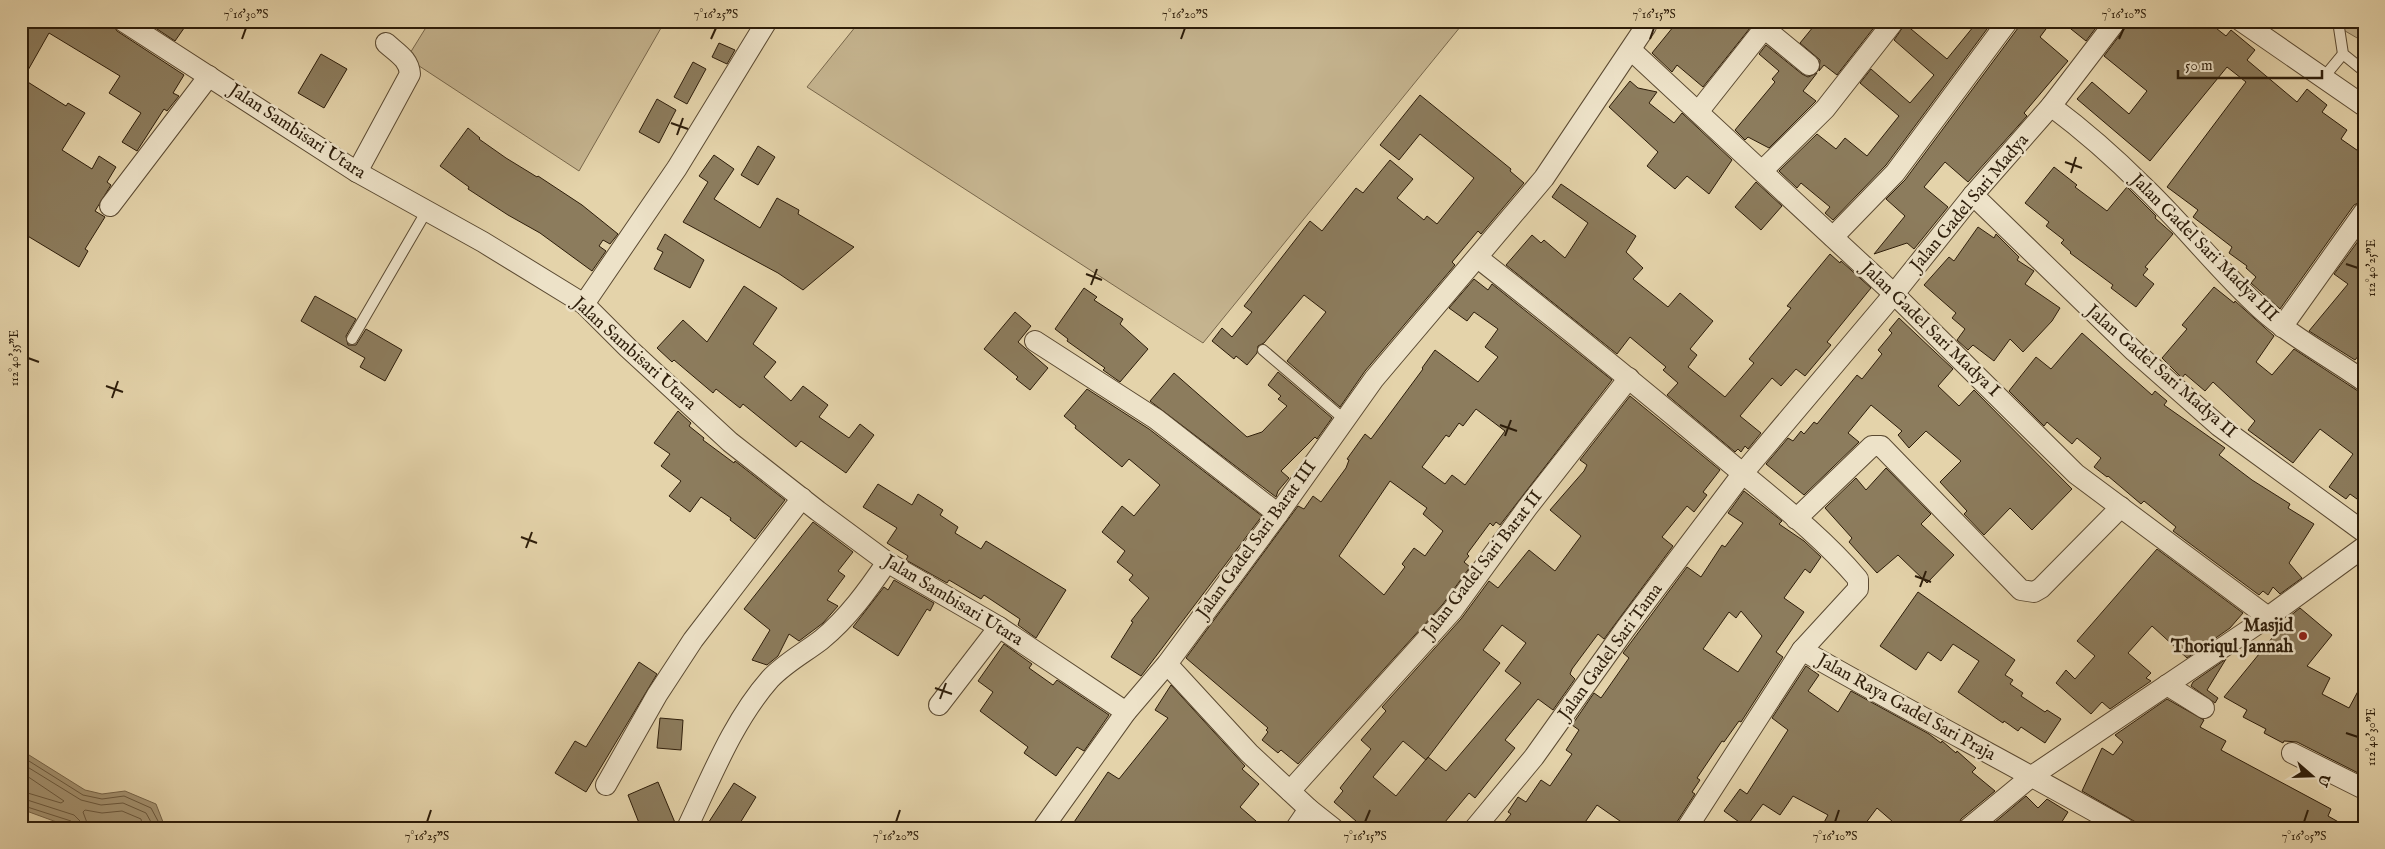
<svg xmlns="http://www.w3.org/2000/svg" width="2385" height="849" font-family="'IM FELL English',serif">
<rect width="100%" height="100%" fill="#e4d3aa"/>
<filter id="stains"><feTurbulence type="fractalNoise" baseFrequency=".004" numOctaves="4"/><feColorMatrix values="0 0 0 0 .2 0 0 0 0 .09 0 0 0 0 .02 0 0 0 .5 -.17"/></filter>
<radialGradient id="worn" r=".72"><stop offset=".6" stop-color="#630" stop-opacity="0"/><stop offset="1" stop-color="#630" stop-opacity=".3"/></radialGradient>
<g fill="#c5b48f" stroke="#79684c">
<path d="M430,21H665L579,171L407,58Z"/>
<path d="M860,21H1465L1203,343L807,87Z"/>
<path d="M2328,21H2364V42Z"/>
</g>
<path fill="#a69574" stroke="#76654a" d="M21,750L85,790L102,794L125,791L156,804L163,822L161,828H73L21,809Z"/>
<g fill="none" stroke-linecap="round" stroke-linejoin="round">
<g stroke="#6a593f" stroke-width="1">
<path d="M21,756L83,795L102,799L124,796L151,808L158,821L157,828"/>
<path d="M21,763L81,800L101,805L123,803L146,813L151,822V828"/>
<path d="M21,772L64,801L61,803L21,791"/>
<path d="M21,798L74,815L80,821L81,828"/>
<path d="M21,805L71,821L75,828"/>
<path d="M89,828L83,812L85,810L102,813L122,811L141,819L143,828"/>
</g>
</g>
<g fill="#8c7c5d" stroke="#2d1d0a" fill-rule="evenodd">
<path d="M21,21H111L117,31L184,75L173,93L179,96L167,111L164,109L137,151L122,142L141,113L109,93L120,76L49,33L23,79L66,106L68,103L85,113L62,150L92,169L99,156L116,167L107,182L111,185L95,211L105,217L85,249L88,251L79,267L21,232Z"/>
<path d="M145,21H189L175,41Z"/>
<path d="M1678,21H1752L1754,23L1703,87L1677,65L1672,72L1652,53Z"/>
<path d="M1818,21H1879L1837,75L1824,65L1819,71L1820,60L1800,43Z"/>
<path d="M1978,21H1993L1886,165L1833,220L1825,213L1830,207L1801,183L1797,188L1779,171L1817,134L1836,149L1845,138L1867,156L1899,116L1860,83L1871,69L1910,103L1934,75L1894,40L1905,24L1947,59Z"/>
<path d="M2020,21H2052L2040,37L2068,61L2024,113L2027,116L1968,182L1945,162L1924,187L1948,207L1914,249L1907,243L1874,254L1905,216L1886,199L1905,180L2018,28Z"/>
<path d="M2061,21H2101L2086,41Z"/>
<path d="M2128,21H2207L2226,36L2231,30L2255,50L2247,60L2297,102L2307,89L2327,105L2322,112L2347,130L2341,139L2364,155V200L2354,205L2280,309L2251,283L2256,277L2246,268L2247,266L2229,253L2232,247L2193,217L2198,210L2167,187L2246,82L2227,67L2150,161L2077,99L2092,82L2129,114L2147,91L2104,56L2125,28Z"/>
<path d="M719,43L735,50L727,64L712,57Z"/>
<path d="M1766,45L1802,74L1808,77L1817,73L1803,91L1816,101L1769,148L1748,137L1745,140L1735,130L1775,82L1772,79L1779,71L1759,54Z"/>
<path d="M321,54L347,69L324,108L298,93Z"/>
<path d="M693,62L706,69L687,104L674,97Z"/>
<path d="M1630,81L1638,88L1657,92L1649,103L1674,123L1682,113L1732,160L1709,194L1687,176L1675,189L1647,166L1658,152L1609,107Z"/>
<path d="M1420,95L1511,169L1510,171L1524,183L1481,234L1478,231L1452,262L1455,265L1365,371L1340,407L1287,361L1326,312L1304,295L1264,343L1258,346L1257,353L1247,365L1236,356L1234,359L1212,341L1222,328L1232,337L1252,312L1244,306L1310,221L1322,231L1356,188L1363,193L1390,160L1413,179L1397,198L1424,220L1427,216L1437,224L1474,178L1420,134L1399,160L1380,145Z"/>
<path d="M657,99L676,110L659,143L639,132Z"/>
<path d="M468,128L480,138L479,139L506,158L537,177L538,176L582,205L618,234L610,244L603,240L599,246L606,251L592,271L540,233L508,215L468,189L469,187L440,166Z"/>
<path d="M758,146L775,157L758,185L741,175Z"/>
<path d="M714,155L734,169L714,199L760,228L777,198L799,210L798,214L854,247L803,290L778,273L683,222L708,182L699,176Z"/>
<path d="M2054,167L2077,185L2075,187L2107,211L2127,187L2156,216L2155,218L2173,234L2145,267L2148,269L2143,275L2154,284L2136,307L2111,288L2113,285L2070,253L2071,252L2061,243L2064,240L2046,226L2049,222L2025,203Z"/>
<path d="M1756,182L1782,206L1761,230L1735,207Z"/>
<path d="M1561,184L1636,236L1626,252L1643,268L1633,279L1668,307L1680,293L1713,321L1690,349L1697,355L1688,367L1725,397L1754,363L1749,359L1791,308L1787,306L1830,254L1840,263L1841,261L1871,288L1827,342L1831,345L1805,376L1796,369L1781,386L1772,378L1740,416L1761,433L1748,449L1745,446L1741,452L1738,449L1735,452L1667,395L1678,383L1663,370L1666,367L1630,337L1617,354L1506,265L1532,235L1541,243L1544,240L1565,258L1588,223L1552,197Z"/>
<path d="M1978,227L1994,238L1996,234L2019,257L2017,260L2034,271L2025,284L2060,308L2052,321L2023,352L2010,339L1994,361L1973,345L1968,350L1957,340L1965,329L1952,318L1956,313L1924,285L1949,257L1954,261Z"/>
<path d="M2364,233V349L2355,360L2309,331L2348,284L2334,274Z"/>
<path d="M665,234L704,260L690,288L654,269L663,252L657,249Z"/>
<path d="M1474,279L1488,290L1492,284L1612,380L1500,525L1496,522L1493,526L1490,523L1467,554L1469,556L1464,562L1470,567L1443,604L1298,764L1281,750L1278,753L1262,740L1268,732L1266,730L1268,728L1186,658L1298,506L1304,509L1313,496L1321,502L1346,468L1349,460L1347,459L1365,434L1371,439L1423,369L1422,368L1435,350L1478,382L1498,357L1485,347L1498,329L1474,312L1467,321L1449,308ZM1476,409L1505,431L1465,485L1452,475L1445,484L1422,467L1446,435L1449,437L1459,423L1463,426ZM1390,481L1427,508L1423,514L1443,531L1425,556L1414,548L1402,564L1405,567L1384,595L1339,556Z"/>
<path d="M744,286L777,308L753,344L776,362L764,377L791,401L803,386L828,405L819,417L849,438L860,424L874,435L846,473L801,441L796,447L743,404L740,408L716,389L713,393L674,360L672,362L657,348L683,320L707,342Z"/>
<path d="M2214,287L2234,303L2235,301L2274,336L2256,362L2272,375L2294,349L2364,395V504L2350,494L2346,499L2329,487L2353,454L2320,429L2293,463L2248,430L2255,421L2213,382L2205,391L2185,374L2182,378L2162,358L2187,329L2182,325Z"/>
<path d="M1084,288L1097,297L1094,300L1123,319L1120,324L1148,349L1120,382L1103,370L1105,368L1067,341L1068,339L1055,329Z"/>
<path d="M315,296L356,319L346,336L348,345H356L366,329L402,350L385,381L360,367L365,358L301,321Z"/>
<path d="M1015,312L1031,326L1018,342L1048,368L1030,390L1016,379L1018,377L984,349Z"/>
<path d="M1899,318L1953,369L1938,386L1959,406L1974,390L2072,489L2032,530L2010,508L1984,535L1964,514L1967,511L1940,482L1961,461L1926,431L1909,448L1898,435L1902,431L1871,405L1848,433L1859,442L1804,495L1766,464L1788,438L1793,441L1801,431L1804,434L1814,422L1817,424L1857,375L1862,379L1882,354L1878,350L1892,333L1889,330Z"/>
<path d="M2082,333L2152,395L2155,391L2167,401L2164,405L2225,448L2219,455L2252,480L2290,504L2288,508L2314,524L2289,563L2302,578L2280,594L2273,587L2268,595L2263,591L2259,595L2173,531L2176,527L2144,501L2141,504L2108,476L2107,477L2094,467L2101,458L2077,438L2072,444L2047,422L2044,426L2009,391L2036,357L2051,369Z"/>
<path d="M1278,372L1332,418L1317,439L1315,437L1281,471L1289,478L1278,491L1276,497L1150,401L1174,373L1247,437L1262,432L1287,406L1278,399L1281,396L1268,385Z"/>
<path d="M1087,389L1149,429L1262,516L1141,676L1111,657L1133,622L1131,621L1149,598L1129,580L1133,575L1117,562L1125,551L1102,532L1122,506L1134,516L1160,485L1129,459L1122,467L1075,428L1076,426L1064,416Z"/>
<path d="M1630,396L1720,470L1703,492L1707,495L1694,512L1687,506L1662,537L1673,546L1604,639L1598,634L1572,669L1570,674L1575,679L1553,710L1538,699L1505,740L1515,748L1475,798L1469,793L1440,828H1364L1334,802L1343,791L1340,788L1371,749L1361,740L1386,711L1382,707L1461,619L1489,581L1498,588L1529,550L1555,571L1581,536L1550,510L1584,471L1587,465L1580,460ZM1502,625L1526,643L1505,671L1521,683L1446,771L1428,757L1396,796L1373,777L1403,741L1426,760L1500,663L1483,650Z"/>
<path d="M678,411L691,423L689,426L704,438L703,440L734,463L735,461L785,500L755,539L730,520L731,518L701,497L690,512L669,496L681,481L661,466L670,454L654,443Z"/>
<path d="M1886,468L1931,514L1921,524L1954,555L1927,583L1898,555L1877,573L1849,542L1852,538L1825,508L1856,478L1866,490Z"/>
<path d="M878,484L912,505L918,494L943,510L940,515L958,527L955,533L981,549L986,541L1066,590L1036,638L1018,625L1020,619L984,595L981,599L949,580L947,583L906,560L908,556L887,543L897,528L863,507Z"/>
<path d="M1744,491L1782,521L1779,524L1804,541L1821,557L1810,573L1805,569L1784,598L1804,612L1776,652L1783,657L1741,722L1739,721L1724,742L1722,741L1697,778L1700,780L1692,792L1695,794L1673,828H1630L1597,805L1581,828H1500L1511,814L1508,812L1518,797L1526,802L1541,780L1550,786L1572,754L1566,750L1579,730L1572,725L1594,693L1601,698L1629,658L1623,653L1687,567L1701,577L1722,545L1725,547L1743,523L1728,513ZM1741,611L1762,636L1738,672L1703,649L1729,612L1736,618Z"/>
<path d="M813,522L853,552L838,571L845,576L827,600L838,606L823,623L799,641L789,634L778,656L767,665L752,660L770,630L744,609Z"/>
<path d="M2157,549L2243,613L2230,628L2187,658L2152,626L2128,653L2151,673L2146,678L2151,681L2110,709L2102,702L2091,714L2056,683L2066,670L2075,679L2095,656L2077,641Z"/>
<path d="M894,580L934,603L930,611L927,609L898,656L853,627L884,587L888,590Z"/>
<path d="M1918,592L2015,660L2005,675L2013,680L2010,684L2023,693L2021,696L2045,712L2047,710L2061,719L2045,743L2021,727L2018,731L2004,721L2003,723L1958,692L1979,661L1953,644L1941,661L1928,652L1916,670L1880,646Z"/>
<path d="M2300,608L2332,635L2307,666L2330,678L2322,694L2349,708L2364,680V776L2297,742L2284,741L2283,743L2264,733L2266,729L2243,717L2247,710L2224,697L2290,616Z"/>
<path d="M1004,644L1032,664L1029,668L1053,685L1057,680L1109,715L1084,751L1077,747L1056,776L1024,753L1028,747L980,711L993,692L978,681Z"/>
<path d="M2226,659L2207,690L2218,698L2215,703L2191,686L2193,682Z"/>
<path d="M639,662L657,674L586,792L555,773L575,741L586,747Z"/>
<path d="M1806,666L1819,675L1808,691L1838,712L1851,691L1929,734L1941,743L1942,741L1956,753L1957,751L1976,768L1972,772L1995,791L1961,819L1957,828H1900L1877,808L1862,828H1821L1828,815L1793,796L1780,815L1763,804L1746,827L1724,811L1740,789L1747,794L1788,730L1772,718Z"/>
<path d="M1171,685L1245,766L1242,769L1259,784L1240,807L1264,828H1070L1108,772L1119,779L1168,718L1155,710Z"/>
<path d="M2167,699L2204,720L2200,727L2226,741L2221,750L2331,809L2328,816L2349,828H2146L2082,791L2102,748L2113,755L2123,742L2115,735Z"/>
<path d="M660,718L683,720L681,750L657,748Z"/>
<path d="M658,782L676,825L675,828H641L628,795Z"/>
<path d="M734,783L756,797L737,828H705Z"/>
<path d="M2026,796L2038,808L2047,799L2068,812L2058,828H1988Z"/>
</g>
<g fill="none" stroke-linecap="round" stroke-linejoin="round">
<g stroke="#5b4a32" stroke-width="12">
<g id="service">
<path d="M2338,21L2343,54L2364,71"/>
<path d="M2324,77L2343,54"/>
<path d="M352,339L426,212"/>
<path d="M1263,350L1345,420"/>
</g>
</g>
<g stroke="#5b4a32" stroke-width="22">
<g id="minor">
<path d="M123,21L357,172L483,242L584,304L628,348L730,442L818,511L887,562L999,627L1126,712"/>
<path d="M2241,21L2364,106"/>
<path d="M1764,28L1809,65"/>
<path d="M1631,50L1894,294L2076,474L2268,617"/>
<path d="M2051,106C2083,130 2114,157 2143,186C2184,225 2219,271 2261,309C2292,337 2330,357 2364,381"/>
<path d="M1698,112L1770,21"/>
<path d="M1762,171L1825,109L1894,21"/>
<path d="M357,172L410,74C409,59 397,53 386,43"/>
<path d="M1973,195L2134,351L2219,426L2364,532"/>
<path d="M110,206L209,76"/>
<path d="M1833,237L1895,173L2008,21"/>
<path d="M1478,258C1561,323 1642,389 1723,457C1769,496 1819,533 1858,579V589L1802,650L1687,828"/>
<path d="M584,304L677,168L767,21"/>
<path d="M2282,327L2364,212"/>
<path d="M1035,341L1156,419L1278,514"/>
<path d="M1796,519L1872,446H1881L2021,590L2034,592L2041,588L2121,507"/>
<path d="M1802,650C1908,711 2017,767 2124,828"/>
<path d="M1167,664L1249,753L1309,809L1333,828"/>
<path d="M2167,685L2204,708"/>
<path d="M939,705L999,627"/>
<path d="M2292,753L2364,789"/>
<path d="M606,785L657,695L693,640L802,498"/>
<path d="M1290,791L1452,611L1527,508L1629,378"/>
<path d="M687,828C711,778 733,721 770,679C785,663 804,653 821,640C848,618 868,590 887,562"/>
<path d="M1043,828L1126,712L1167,664L1278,514L1374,379L1544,178L1646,26L1642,21"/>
<path d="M1296,828L1309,809"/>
<path d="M1475,828L1534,757L1626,628L1743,473L1894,294L1973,195L2051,106L2116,21"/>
<path d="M1969,828L2032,776L2268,617L2364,547"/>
</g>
</g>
<use href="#service" stroke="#ede2c8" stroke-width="10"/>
<use href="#minor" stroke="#ede2c8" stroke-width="20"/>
</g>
<path fill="none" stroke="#2d1d0a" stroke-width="2" d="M242,39L246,28M711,39L716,28M1181,39L1185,28M1650,39L1654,28M2119,39L2124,28M671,123L688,129M677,135L683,118M2065,162L2082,168M2071,173L2076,157M2346,264L2358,268M1086,274L1102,280M1091,285L1097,269M28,358L39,362M106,386L123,392M112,398L118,381M1500,425L1517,431M1505,436L1511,420M521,537L537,543M526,548L532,532M1915,576L1931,582M1920,587L1926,571M935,688L952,694M940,699L946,683M2346,733L2358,737M427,822L431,810M896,822L900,810M1365,822L1370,810M1835,822L1839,810M2304,822L2308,810"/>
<circle fill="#8f2418" stroke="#ede2c8" stroke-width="2" cx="2303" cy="636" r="5"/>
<g text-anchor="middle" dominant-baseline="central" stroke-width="5" stroke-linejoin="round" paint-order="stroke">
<g font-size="18" fill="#2d1d0a" stroke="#ede2c8">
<text transform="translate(297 132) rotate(33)">Jalan Sambisari Utara</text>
<text transform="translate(1970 203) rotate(-50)">Jalan Gadel Sari Madya</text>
<text transform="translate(2204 248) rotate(45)">Jalan Gadel Sari Madya III</text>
<text transform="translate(1930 330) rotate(44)">Jalan Gadel Sari Madya I</text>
<text transform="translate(634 354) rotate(42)">Jalan Sambisari Utara</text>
<text transform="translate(2161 372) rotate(41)">Jalan Gadel Sari Madya II</text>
<text transform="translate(1257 540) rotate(-54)">Jalan Gadel Sari Barat III</text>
<text transform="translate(1483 565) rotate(-52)">Jalan Gadel Sari Barat II</text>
<text transform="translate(953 601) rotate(31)">Jalan Sambisari Utara</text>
<text transform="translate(1611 652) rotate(-54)">Jalan Gadel Sari Tama</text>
<text transform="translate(1906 708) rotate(29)">Jalan Raya Gadel Sari Praja</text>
</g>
<g font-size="18" font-weight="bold" fill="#2d1d0a" stroke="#ede2c8" text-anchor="end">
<text x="2293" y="626">Masjid<tspan x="2293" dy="21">Thoriqul Jannah</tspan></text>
</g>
</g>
<rect width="2385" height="849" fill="none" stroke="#e4d3aa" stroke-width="55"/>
<g transform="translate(2312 776) rotate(110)" stroke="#ede2c8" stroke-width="4" paint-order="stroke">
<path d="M0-4L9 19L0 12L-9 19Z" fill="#2d1d0a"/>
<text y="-8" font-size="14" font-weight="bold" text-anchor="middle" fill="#2d1d0a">U</text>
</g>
<path d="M2178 70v8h144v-8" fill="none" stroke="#2d1d0a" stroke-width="2.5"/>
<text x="2185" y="70" font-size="15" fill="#2d1d0a" stroke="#ede2c8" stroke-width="4" paint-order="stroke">50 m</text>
<rect x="28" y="28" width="2330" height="794" fill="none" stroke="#2d1d0a" stroke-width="2"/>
<g font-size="12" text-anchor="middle" fill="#2d1d0a">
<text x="246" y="18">7°16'30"S</text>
<text x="716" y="18">7°16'25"S</text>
<text x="1185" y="18">7°16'20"S</text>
<text x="1654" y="18">7°16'15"S</text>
<text x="2124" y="18">7°16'10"S</text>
<text transform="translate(2371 268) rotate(-90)" y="4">112°40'25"E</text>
<text transform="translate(14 358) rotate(-90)" y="4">112°40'35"E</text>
<text transform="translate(2371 737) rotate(-90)" y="4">112°40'30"E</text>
<text x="427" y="840">7°16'25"S</text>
<text x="896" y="840">7°16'20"S</text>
<text x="1365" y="840">7°16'15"S</text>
<text x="1835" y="840">7°16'10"S</text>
<text x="2304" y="840">7°16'05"S</text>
</g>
<rect width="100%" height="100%" filter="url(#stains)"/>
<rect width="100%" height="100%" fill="url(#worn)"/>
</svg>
